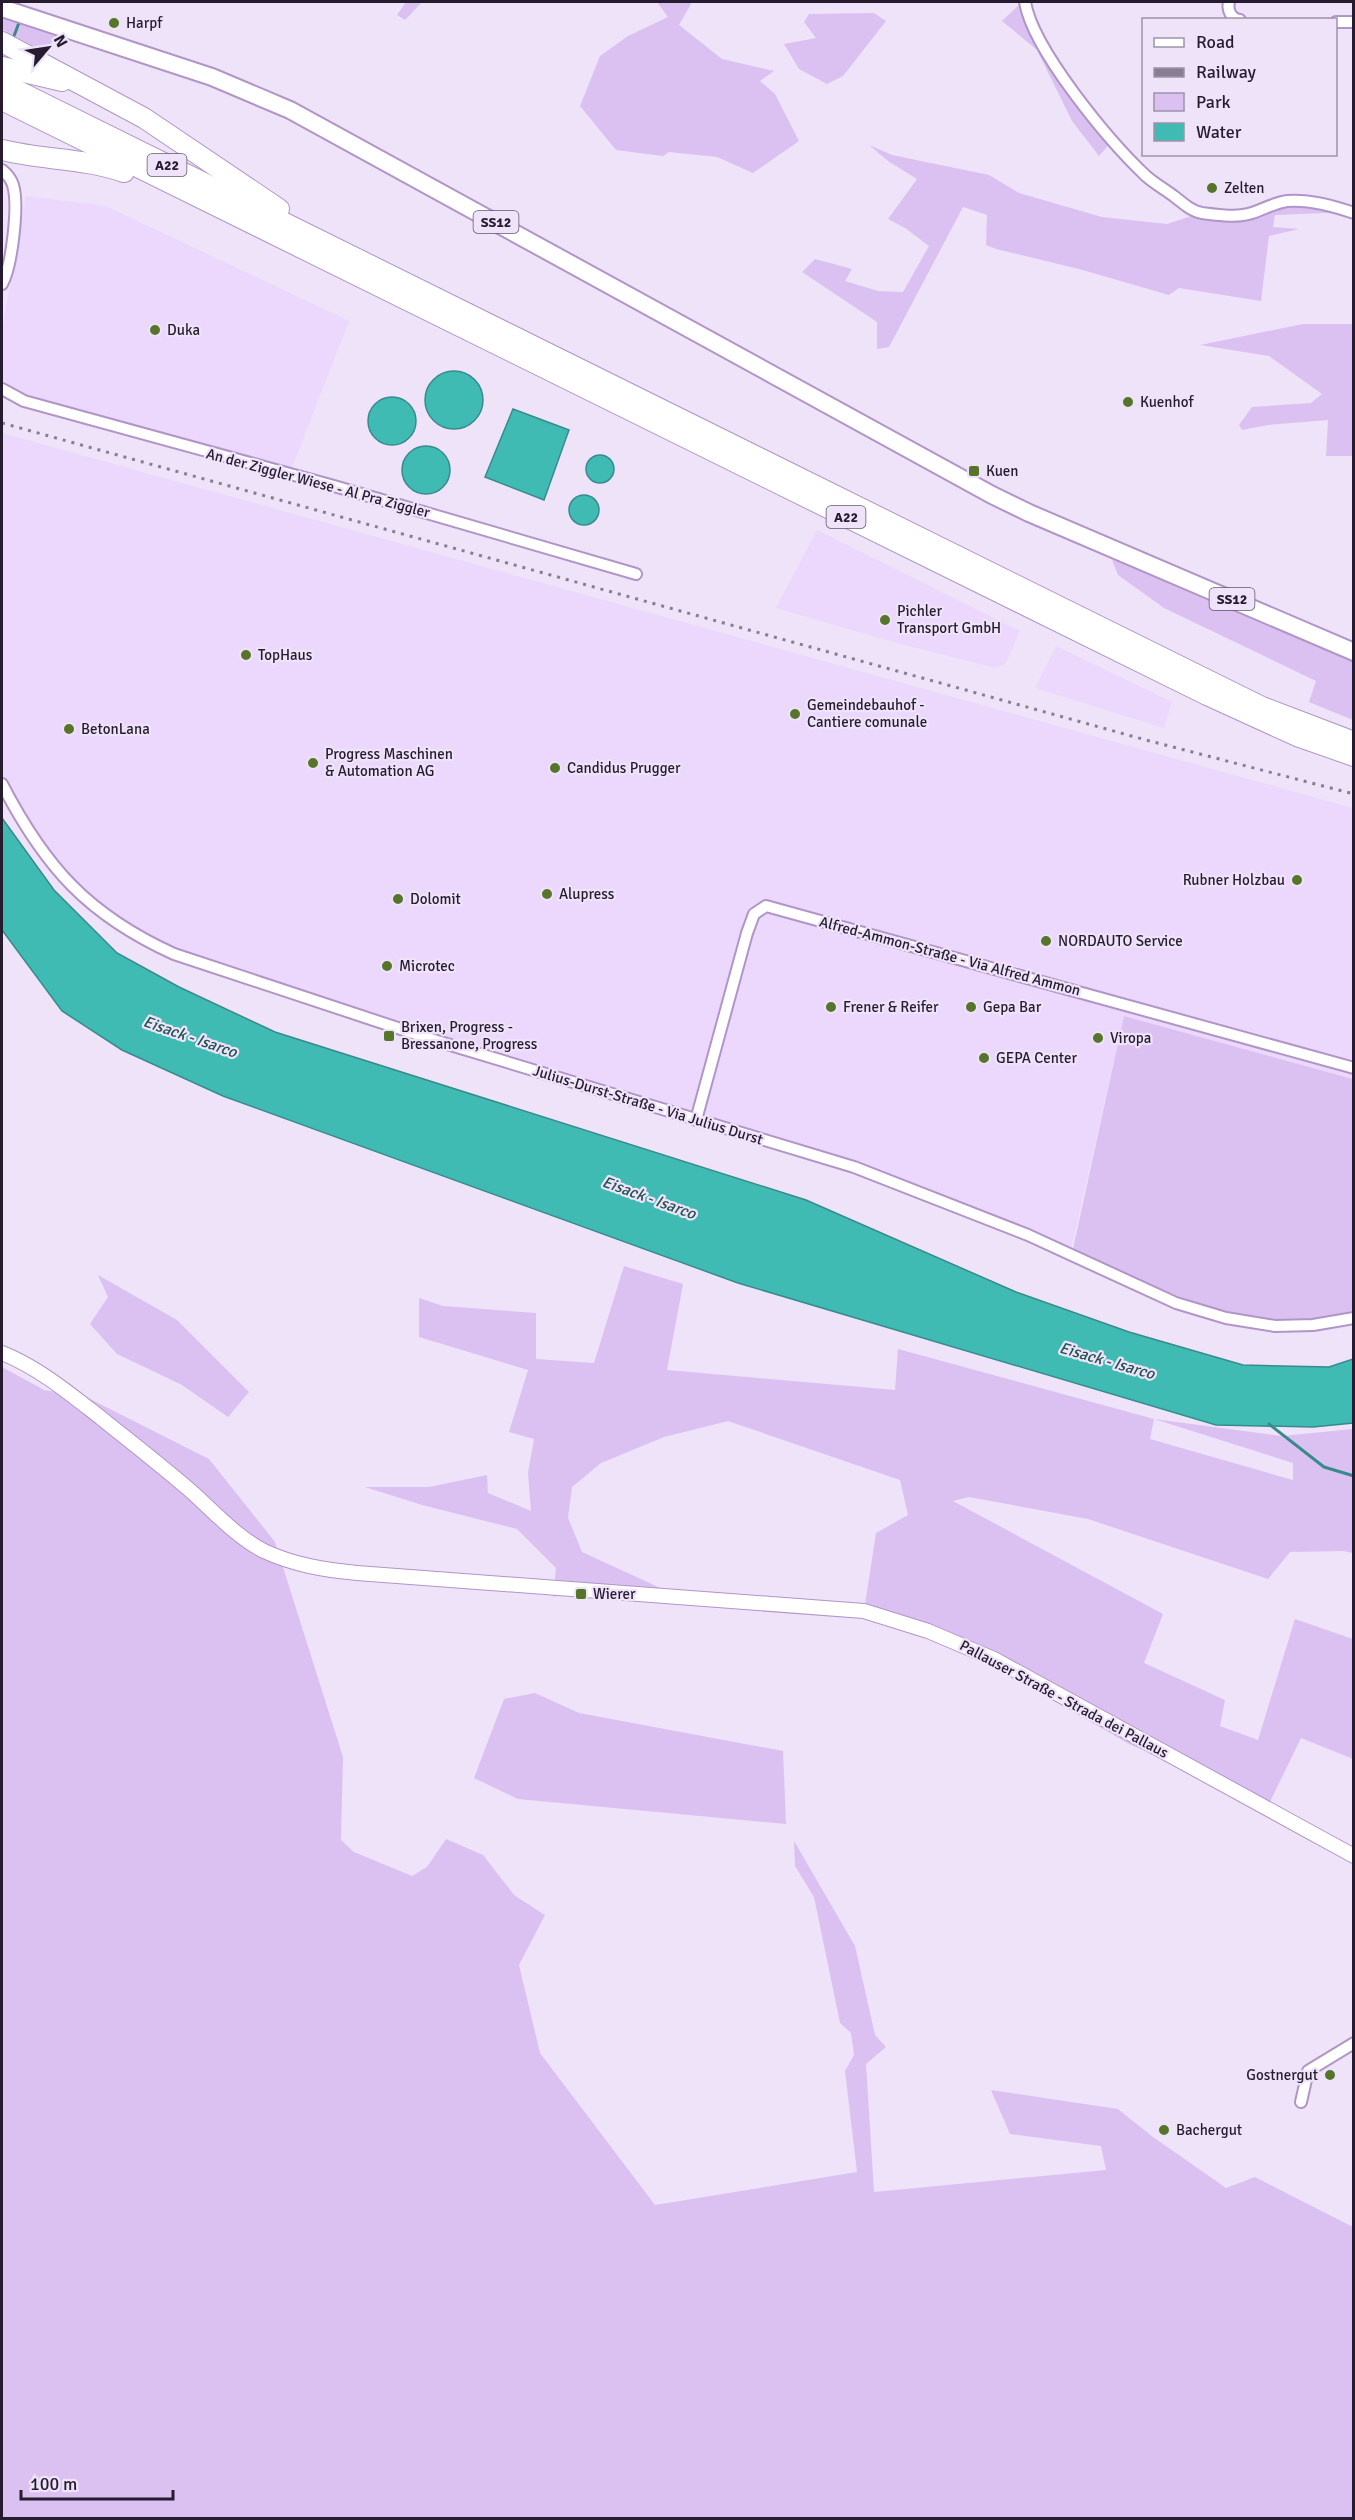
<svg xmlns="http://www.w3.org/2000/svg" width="1355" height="2520" font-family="Signika,sans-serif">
<rect width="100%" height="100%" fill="#eee3f9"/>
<g fill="#ebd8fc">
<path d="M26,196L106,206L349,321L291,470L41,402L12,387L2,379V330Z"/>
<path d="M2,433L1353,808V1079L1124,1016L1070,1254L947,1201L147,942L67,883L2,784Z"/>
<path d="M817,530L1020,631L1006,663L995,668L886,640L776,608Z"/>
<path d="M1056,646L1172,702L1164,728L1035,688Z"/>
</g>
<g fill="#dbc1f2" fill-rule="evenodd">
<path d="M406,2H422L405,20L397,15Z"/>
<path d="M657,2H692L679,25L722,59L774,71L760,81L775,94L799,141L753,173L717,157L669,152L663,156L616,150L580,106L600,56L628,36L668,17Z"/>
<path d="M1022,2L1063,73L1115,138L1099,156L1072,121L1037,50L1002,21Z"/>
<path d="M874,13L886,21L843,76L827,84L799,69L784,44L816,38L804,22L809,14Z"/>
<path d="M2,14L58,32L46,53L2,29Z"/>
<path d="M869,145L892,155L989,175L1019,193L1102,217L1167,224L1200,213L1229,215L1288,201L1350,212L1275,215L1273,227L1299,229L1269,236L1261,301L1179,288L1169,295L1079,269L996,249L986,245L987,215L963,207L889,347L877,349V322L802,272L815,259L852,269L845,281L878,291L903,292L929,246L905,228L888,219L917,179L888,161Z"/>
<path d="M1303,324H1353V456H1326L1328,420L1268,425L1242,430L1239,425L1252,407L1311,403L1322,394L1269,356L1200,345Z"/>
<path d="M1112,560L1140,568L1353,662V720L1309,702L1316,681L1164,608L1118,575Z"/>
<path d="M1124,1016L1353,1079L1354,1309C1345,1319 1324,1320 1311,1321C1224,1323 1149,1286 1073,1249Z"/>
<path d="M624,1266L683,1284L667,1370L895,1390L898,1349L1154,1419L1282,1436L1353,1429V1553L1343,1551L1290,1552L1268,1579L1088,1519L969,1497L953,1501L1163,1614L1144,1663L1225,1700L1220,1726L1258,1740L1295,1619L1353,1639V1759L1301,1738L1267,1808L1231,1788L1129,1744L977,1656L864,1611L876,1533L908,1515L900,1480L728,1421L664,1437L601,1463L572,1487L568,1518L582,1552L680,1597L581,1589L553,1597L556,1568L517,1529L422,1505L365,1487H429L487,1475L488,1493L531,1511L528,1473L534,1439L509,1432L528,1370L419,1337V1298L443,1306L536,1313V1359L594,1363ZM1154,1419L1293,1463V1480L1150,1439Z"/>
<path d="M98,1275L177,1320L249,1392L228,1417L182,1385L117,1354L90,1324L108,1297Z"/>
<path d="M2,1367L44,1390L86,1397L209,1459L275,1542L343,1757L341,1840L354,1852L412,1876L427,1867L446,1839L483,1855L514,1895L545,1915L519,1965L540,2053L655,2205L857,2172L845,2071L854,2055L851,2033L840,2023L814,1897L795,1866L794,1841L855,1946L875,2035L886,2047L866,2064L874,2192L1106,2170L1101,2146L1010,2134L991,2090L1118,2109L1153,2137L1226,2188L1255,2177L1353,2227V2518H2Z"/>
<path d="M535,1693L579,1713L783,1751L786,1824L518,1799L474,1778L504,1699Z"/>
</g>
<g fill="#40bbb4" stroke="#388b8c" stroke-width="1.5">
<circle cx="454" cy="400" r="29"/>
<circle cx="392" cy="421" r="24"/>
<path d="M513,409L569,430L544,500L485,477Z"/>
<circle cx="426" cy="470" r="24"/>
<circle cx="600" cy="469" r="14"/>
<circle cx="584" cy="510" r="15"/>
<path d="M2,818L54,890L117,953L179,987L275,1032L806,1200L1016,1292L1129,1332L1243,1365L1329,1367L1353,1359V1423L1313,1427L1216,1425L738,1283L223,1096L122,1050L62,1011L2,930Z"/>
</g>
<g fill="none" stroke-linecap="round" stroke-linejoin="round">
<g stroke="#388b8c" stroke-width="3">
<path d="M14,36L20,20"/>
<path d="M1269,1424L1324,1467L1354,1476"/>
</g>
<g stroke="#b195c8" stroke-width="14">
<g id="minor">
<path d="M1025,2C1033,50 1109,141 1146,176C1155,184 1166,190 1175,197C1184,204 1191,211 1202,213C1218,215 1237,218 1252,213C1264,209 1274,203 1287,201C1308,199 1334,206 1354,213"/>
<path d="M1229,2C1227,10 1231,19 1240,20"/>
<path d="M1336,22H1354"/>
<path d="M2,170C7,174 11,179 13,185C19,205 12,266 2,284"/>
<path d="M2,389L24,401L334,486L636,574"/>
<path d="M2,784C45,867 88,915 174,954L437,1041L854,1167L1028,1235L1176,1303L1226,1318L1275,1326L1313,1325L1354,1318"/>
<path d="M696,1120L747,933L754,914L766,906L1354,1068"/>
<path d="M1301,2102L1308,2071L1354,2043"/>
</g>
</g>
<g stroke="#b195c8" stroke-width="16">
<path id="tertiary" d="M2,1353C39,1368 69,1393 101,1418C132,1443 163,1467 193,1493C215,1513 238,1538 264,1551C294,1565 325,1570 357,1573L864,1611L928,1631L994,1659L1354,1856"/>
</g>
<g stroke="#b195c8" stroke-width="20">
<path id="primary" d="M2,8L212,77L290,110L992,495L1029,513L1354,652"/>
</g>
<g stroke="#b195c8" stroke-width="22">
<g id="motorway">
<path d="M2,42L144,118L279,209"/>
<path d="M2,67L62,81"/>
<path d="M2,83L1262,707L1354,742"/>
<path d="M2,100L1207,695L1297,736L1354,756"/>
<path d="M2,150C42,160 84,158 124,172"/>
</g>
</g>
<use href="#minor" stroke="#fff" stroke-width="10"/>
<use href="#tertiary" stroke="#fff" stroke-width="14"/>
<use href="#primary" stroke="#fff" stroke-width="16"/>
<use href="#motorway" stroke="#fff" stroke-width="20"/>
<path stroke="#887d92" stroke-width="3" stroke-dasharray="3 6" stroke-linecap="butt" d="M2,423L1146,740L1354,794"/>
</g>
<g fill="#56752b" stroke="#eee3f9" stroke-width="2">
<circle cx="114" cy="23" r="6"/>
<circle cx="1212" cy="188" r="6"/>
<circle cx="155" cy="330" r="6"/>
<circle cx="1128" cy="402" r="6"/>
<rect x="968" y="465" width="12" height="12" rx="3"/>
<circle cx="885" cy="620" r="6"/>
<circle cx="246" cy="655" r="6"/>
<circle cx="795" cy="714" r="6"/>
<circle cx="69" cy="729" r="6"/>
<circle cx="313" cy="763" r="6"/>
<circle cx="555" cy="768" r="6"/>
<circle cx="1297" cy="880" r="6"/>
<circle cx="547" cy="894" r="6"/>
<circle cx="398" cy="899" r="6"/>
<circle cx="1046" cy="941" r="6"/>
<circle cx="387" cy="966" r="6"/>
<circle cx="831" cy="1007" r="6"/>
<circle cx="971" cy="1007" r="6"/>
<rect x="383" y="1030" width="12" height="12" rx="3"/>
<circle cx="1098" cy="1038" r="6"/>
<circle cx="984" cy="1058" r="6"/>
<rect x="575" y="1588" width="12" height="12" rx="3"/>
<circle cx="1330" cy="2075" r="6"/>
<circle cx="1164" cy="2130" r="6"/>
</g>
<g text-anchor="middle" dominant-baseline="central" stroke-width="4.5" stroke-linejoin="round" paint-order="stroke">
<g fill="#eee3f9" stroke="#62576c" stroke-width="1.5">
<rect x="147.5" y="154" width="39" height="22" rx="4.5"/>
<rect x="473.5" y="211" width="45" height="22" rx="4.5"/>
<rect x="826.5" y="506" width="39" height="22" rx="4.5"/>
<rect x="1209.5" y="588" width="45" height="22" rx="4.5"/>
</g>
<g font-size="14" font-weight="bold" fill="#261b2f">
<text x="167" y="165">A22</text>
<text x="496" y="222">SS12</text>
<text x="846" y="517">A22</text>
<text x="1232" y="599">SS12</text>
</g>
<g font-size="15" fill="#261b2f" stroke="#eee3f9" text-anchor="start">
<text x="126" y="23">Harpf</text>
<text x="1224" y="188">Zelten</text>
<text x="167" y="330">Duka</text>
<text x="1140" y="402">Kuenhof</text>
<text x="986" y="471">Kuen</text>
<text x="897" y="611">Pichler<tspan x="897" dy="17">Transport GmbH</tspan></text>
<text x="258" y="655">TopHaus</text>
<text x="807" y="705">Gemeindebauhof -<tspan x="807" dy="17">Cantiere comunale</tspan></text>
<text x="81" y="729">BetonLana</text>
<text x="325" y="754">Progress Maschinen<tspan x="325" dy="17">&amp; Automation AG</tspan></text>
<text x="567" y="768">Candidus Prugger</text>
<text x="1285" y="880" text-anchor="end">Rubner Holzbau</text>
<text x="559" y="894">Alupress</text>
<text x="410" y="899">Dolomit</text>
<text x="1058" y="941">NORDAUTO Service</text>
<text x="399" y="966">Microtec</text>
<text x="843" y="1007">Frener &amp; Reifer</text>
<text x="983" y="1007">Gepa Bar</text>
<text x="401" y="1027">Brixen, Progress -<tspan x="401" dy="17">Bressanone, Progress</tspan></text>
<text x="1110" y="1038">Viropa</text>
<text x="996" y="1058">GEPA Center</text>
<text x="593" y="1594">Wierer</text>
<text x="1318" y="2075" text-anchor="end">Gostnergut</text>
<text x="1176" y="2130">Bachergut</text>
</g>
<g font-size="15" fill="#261b2f" stroke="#eee3f9">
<text transform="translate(318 483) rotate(15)">An der Ziggler Wiese - Al Pra Ziggler</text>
<text transform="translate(950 956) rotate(15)">Alfred-Ammon-Straße - Via Alfred Ammon</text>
<text transform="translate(648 1105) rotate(17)">Julius-Durst-Straße - Via Julius Durst</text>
<text transform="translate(1064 1699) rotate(28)">Pallauser Straße - Strada dei Pallaus</text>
</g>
<g font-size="16" font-style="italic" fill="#215451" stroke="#eee3f9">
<text transform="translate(190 1037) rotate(19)">Eisack - Isarco</text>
<text transform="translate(649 1198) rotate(20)">Eisack - Isarco</text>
<text transform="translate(1107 1361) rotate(16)">Eisack - Isarco</text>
</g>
</g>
<rect width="1355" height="2520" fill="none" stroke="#261b2f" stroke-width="6"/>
<rect x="1142" y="18" width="195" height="138" fill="#eee3f9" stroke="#9e93a8" stroke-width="1.5"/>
<rect x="1154" y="38" width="30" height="9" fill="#ffffff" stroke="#9e93a8" stroke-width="1.5"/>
<text x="1196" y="48" font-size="18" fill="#261b2f">Road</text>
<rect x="1154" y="68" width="30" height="9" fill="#887d92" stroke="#9e93a8" stroke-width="1.5"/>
<text x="1196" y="78" font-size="18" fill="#261b2f">Railway</text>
<rect x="1154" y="93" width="30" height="18" fill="#dbc1f2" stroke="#9e93a8" stroke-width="1.5"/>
<text x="1196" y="108" font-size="18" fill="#261b2f">Park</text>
<rect x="1154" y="123" width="30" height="18" fill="#40bbb4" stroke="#9e93a8" stroke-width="1.5"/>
<text x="1196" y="138" font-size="18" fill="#261b2f">Water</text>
<g transform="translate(48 48) rotate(61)" stroke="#eee3f9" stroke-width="4.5" paint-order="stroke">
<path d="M0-4.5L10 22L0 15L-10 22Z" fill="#261b2f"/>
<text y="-9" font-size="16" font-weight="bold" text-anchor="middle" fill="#261b2f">N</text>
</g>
<path d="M21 2490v9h152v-9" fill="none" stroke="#261b2f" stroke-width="3"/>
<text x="30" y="2490" font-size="18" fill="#261b2f" stroke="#eee3f9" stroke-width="4.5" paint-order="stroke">100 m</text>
</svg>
